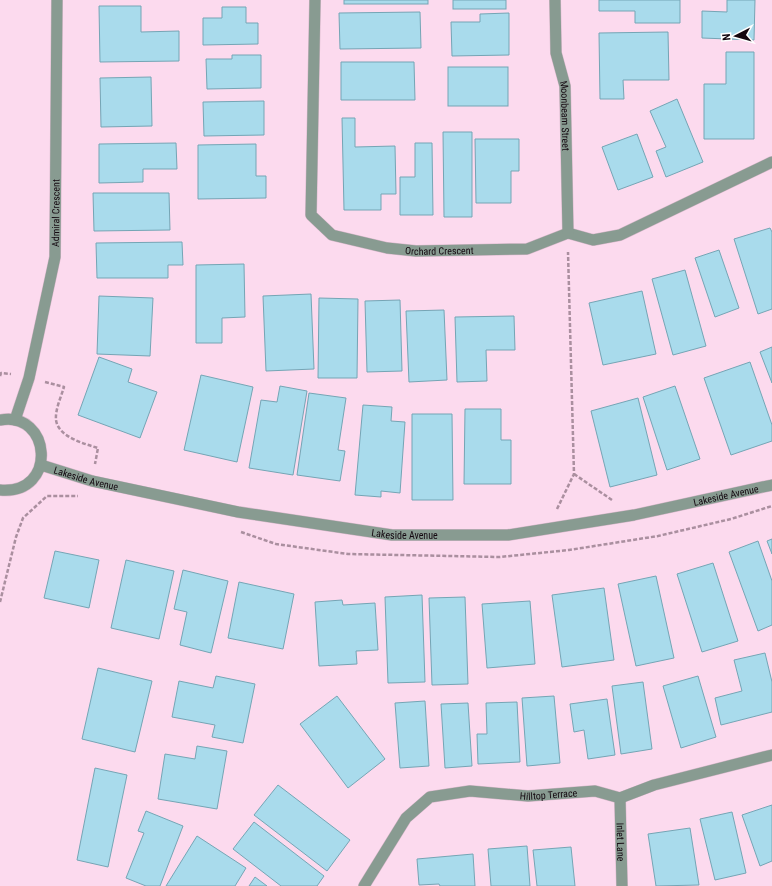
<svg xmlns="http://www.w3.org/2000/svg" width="772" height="886" font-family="'Roboto Condensed',sans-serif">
<rect width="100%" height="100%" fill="#fcdaee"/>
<g fill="#a9dbec" stroke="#75a5b5">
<rect x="344" y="0" width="84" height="4"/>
<rect x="453" y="0" width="53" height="9"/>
<path d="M599,0H680V23H635V11H599Z"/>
<path d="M727,0H755L754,40L702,38V11L727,12Z"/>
<path d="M99,6H141V32L179,31V61L100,62Z"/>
<path d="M222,7H246V23H258V44L203,45V18H222Z"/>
<path d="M420,12L421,48L340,49L339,13Z"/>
<path d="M509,13V55L452,56L451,22H480V14Z"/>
<path d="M668,32L669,80H623L624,99H600L599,33Z"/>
<path d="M726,52H754V139H704V84H726Z"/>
<path d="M232,55H261V88L207,89L206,59H232Z"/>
<path d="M341,62H414L415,100H341Z"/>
<rect x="448" y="67" width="60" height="39"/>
<path d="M151,77L152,126L101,127L100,78Z"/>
<path d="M677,99L703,162L666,177L656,151L666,147L650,111Z"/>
<path d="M264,101V135L204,136L203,102Z"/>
<path d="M342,118H355V147L395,146L396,194H381V210H344Z"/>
<path d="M443,132H472V217H444Z"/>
<path d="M637,134L653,177L618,190L602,147Z"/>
<path d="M475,139H519V171H511V203H476Z"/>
<path d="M176,143L177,169H143V182L99,183V144Z"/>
<path d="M415,143H432L433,215H400V177H415Z"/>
<path d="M256,144V176H266V198L198,199V145Z"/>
<path d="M93,193H169L170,230L94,231Z"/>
<path d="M770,228L772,232V309L758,314L734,239Z"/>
<path d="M182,242L183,265H168V278H97L96,243Z"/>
<path d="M719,250L739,308L715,317L695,258Z"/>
<path d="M244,264L245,317L222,318V343H196V265Z"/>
<path d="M685,270L706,346L673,355L652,279Z"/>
<path d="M642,291L656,354L603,365L589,303Z"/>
<path d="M311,294L314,369L266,371L263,296Z"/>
<path d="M99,296L153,298L150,356L97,354Z"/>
<path d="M319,298L358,299L357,378H318Z"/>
<path d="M400,300L402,371L367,372L365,301Z"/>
<path d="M444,310L447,380L409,382L406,311Z"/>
<path d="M514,316L515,350H486L487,381L457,382L455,317Z"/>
<path d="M772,347V383L760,352Z"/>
<path d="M99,357L132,369L128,382L157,392L140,438L78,415Z"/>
<path d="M750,362L772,425V441L731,455L704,378Z"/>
<path d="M201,375L253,387L237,462L184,450Z"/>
<path d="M280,386L307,391L293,475L249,468L261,400L277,402Z"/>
<path d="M675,386L700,459L667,470L643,397Z"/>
<path d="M309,393L346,398L338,450L345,451L340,481L297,475Z"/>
<path d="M638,398L657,475L610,487L591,411Z"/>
<path d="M363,405L392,407L391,421L405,422L400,493L381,491V497L355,495Z"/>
<path d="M465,409H501V440H511V484H464Z"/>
<path d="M412,414H452L453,500H412Z"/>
<path d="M772,539V554L767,541Z"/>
<path d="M758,541L772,581V625L758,631L729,552Z"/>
<path d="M55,551L99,560L89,608L44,598Z"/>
<path d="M126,560L174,571L159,639L111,628Z"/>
<path d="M713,563L738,641L702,652L677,574Z"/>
<path d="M183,570L228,581L211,653L180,645L187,612L174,609Z"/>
<path d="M656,576L674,658L636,666L618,584Z"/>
<path d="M239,582L294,594L283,649L228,638Z"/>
<path d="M604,588L614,660L562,667L552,595Z"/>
<path d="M422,595L425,682L388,683L385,597Z"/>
<path d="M465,597L468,684L432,685L429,598Z"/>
<path d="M342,600L343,605L375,603L378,650L356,651L357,664L319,666L315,602Z"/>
<path d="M530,601L535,664L487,668L482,604Z"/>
<path d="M765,653L772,682V712L721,725L715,698L742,691L734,660Z"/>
<path d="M98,668L152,681L135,752L82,739Z"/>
<path d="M216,676L255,684L243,743L212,737L215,725L172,717L179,681L213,688Z"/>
<path d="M698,676L716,737L681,748L663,686Z"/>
<path d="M643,682L652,749L621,754L612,686Z"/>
<path d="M337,696L385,759L348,788L300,724Z"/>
<path d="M554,696L560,763L527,766L522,698Z"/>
<path d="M607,699L615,755L588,759L584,730L574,732L570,704Z"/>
<path d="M425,701L429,766L400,768L395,703Z"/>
<path d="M517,702L520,762L478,764L477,734H487L486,703Z"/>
<path d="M468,703L472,766L445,768L441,704Z"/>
<path d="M197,746L227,751L217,809L158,799L165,754L195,759Z"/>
<path d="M95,768L127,775L108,867L77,860Z"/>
<path d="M278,785L350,840L327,871L254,815Z"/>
<path d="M772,805V861L760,866L742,815Z"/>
<path d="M146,811L183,826L160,886H146L126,878L144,833L138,831Z"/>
<path d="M732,812L746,873L715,880L700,819Z"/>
<path d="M254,822L324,876L317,886H281L233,849Z"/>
<path d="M690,828L699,885L656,886L648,834Z"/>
<path d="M197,836L246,868L235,886H166Z"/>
<path d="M527,846L530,886H491L488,849Z"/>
<path d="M571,847L575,886H537L533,850Z"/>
<path d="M473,854L475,886H440L439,884L419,885L417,859Z"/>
<path d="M255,877L267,886H249Z"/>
</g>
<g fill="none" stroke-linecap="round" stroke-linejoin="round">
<g stroke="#d7b8ca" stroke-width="12">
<g id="minor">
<path id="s1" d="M315,0L311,215L332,235L387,248L416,251L527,249L568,233L593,240L620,235L772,162"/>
<path id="s2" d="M555,0L556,53L565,86L568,233"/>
<path d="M0,420C51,410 59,495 0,490"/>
<path id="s3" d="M15,420L29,378L55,257L57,0"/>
<path id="s4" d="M41,465L92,481L238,512L392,535H508L634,515L772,485"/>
<path id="s5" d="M620,798L622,886"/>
<path id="s6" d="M364,886L406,818L430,797L470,791L528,796L595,791L620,798L654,785L772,755"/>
</g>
</g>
<g stroke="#aa8f9f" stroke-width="2.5" stroke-dasharray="4 2" stroke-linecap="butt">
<path d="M0,376L1,373L11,374"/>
<path d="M45,382L64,387C61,397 55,410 56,420C58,437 85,444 98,448L95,464"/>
<path d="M574,474L612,500"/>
<path d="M557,509L574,474L568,252"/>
<path d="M241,532L276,544L348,554L500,557L569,550L658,536L731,519L772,506"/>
<path d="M0,602L16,537L23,518L47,496H78"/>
</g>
<use href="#minor" stroke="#889b91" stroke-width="11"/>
</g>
<g text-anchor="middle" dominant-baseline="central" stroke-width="3.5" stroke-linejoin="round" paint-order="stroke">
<g font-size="10" fill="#13070f" stroke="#fff">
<text stroke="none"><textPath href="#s2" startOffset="117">Moonbeam Street</textPath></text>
<text stroke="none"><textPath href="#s3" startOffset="212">Admiral Crescent</textPath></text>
<text stroke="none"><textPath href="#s1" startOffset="353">Orchard Crescent</textPath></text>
<text stroke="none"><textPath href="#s4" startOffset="47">Lakeside Avenue</textPath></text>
<text stroke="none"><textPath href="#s4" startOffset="696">Lakeside Avenue</textPath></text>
<text stroke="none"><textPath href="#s4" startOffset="371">Lakeside Avenue</textPath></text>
<text stroke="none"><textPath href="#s6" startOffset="231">Hilltop Terrace</textPath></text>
<text stroke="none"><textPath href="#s5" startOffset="44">Inlet Lane</textPath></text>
</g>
</g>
<g transform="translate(736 36) rotate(264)" stroke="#ffffff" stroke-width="3" paint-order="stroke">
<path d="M0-3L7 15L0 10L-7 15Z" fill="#13070f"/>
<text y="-6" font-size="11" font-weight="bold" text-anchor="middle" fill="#13070f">N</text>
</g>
</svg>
